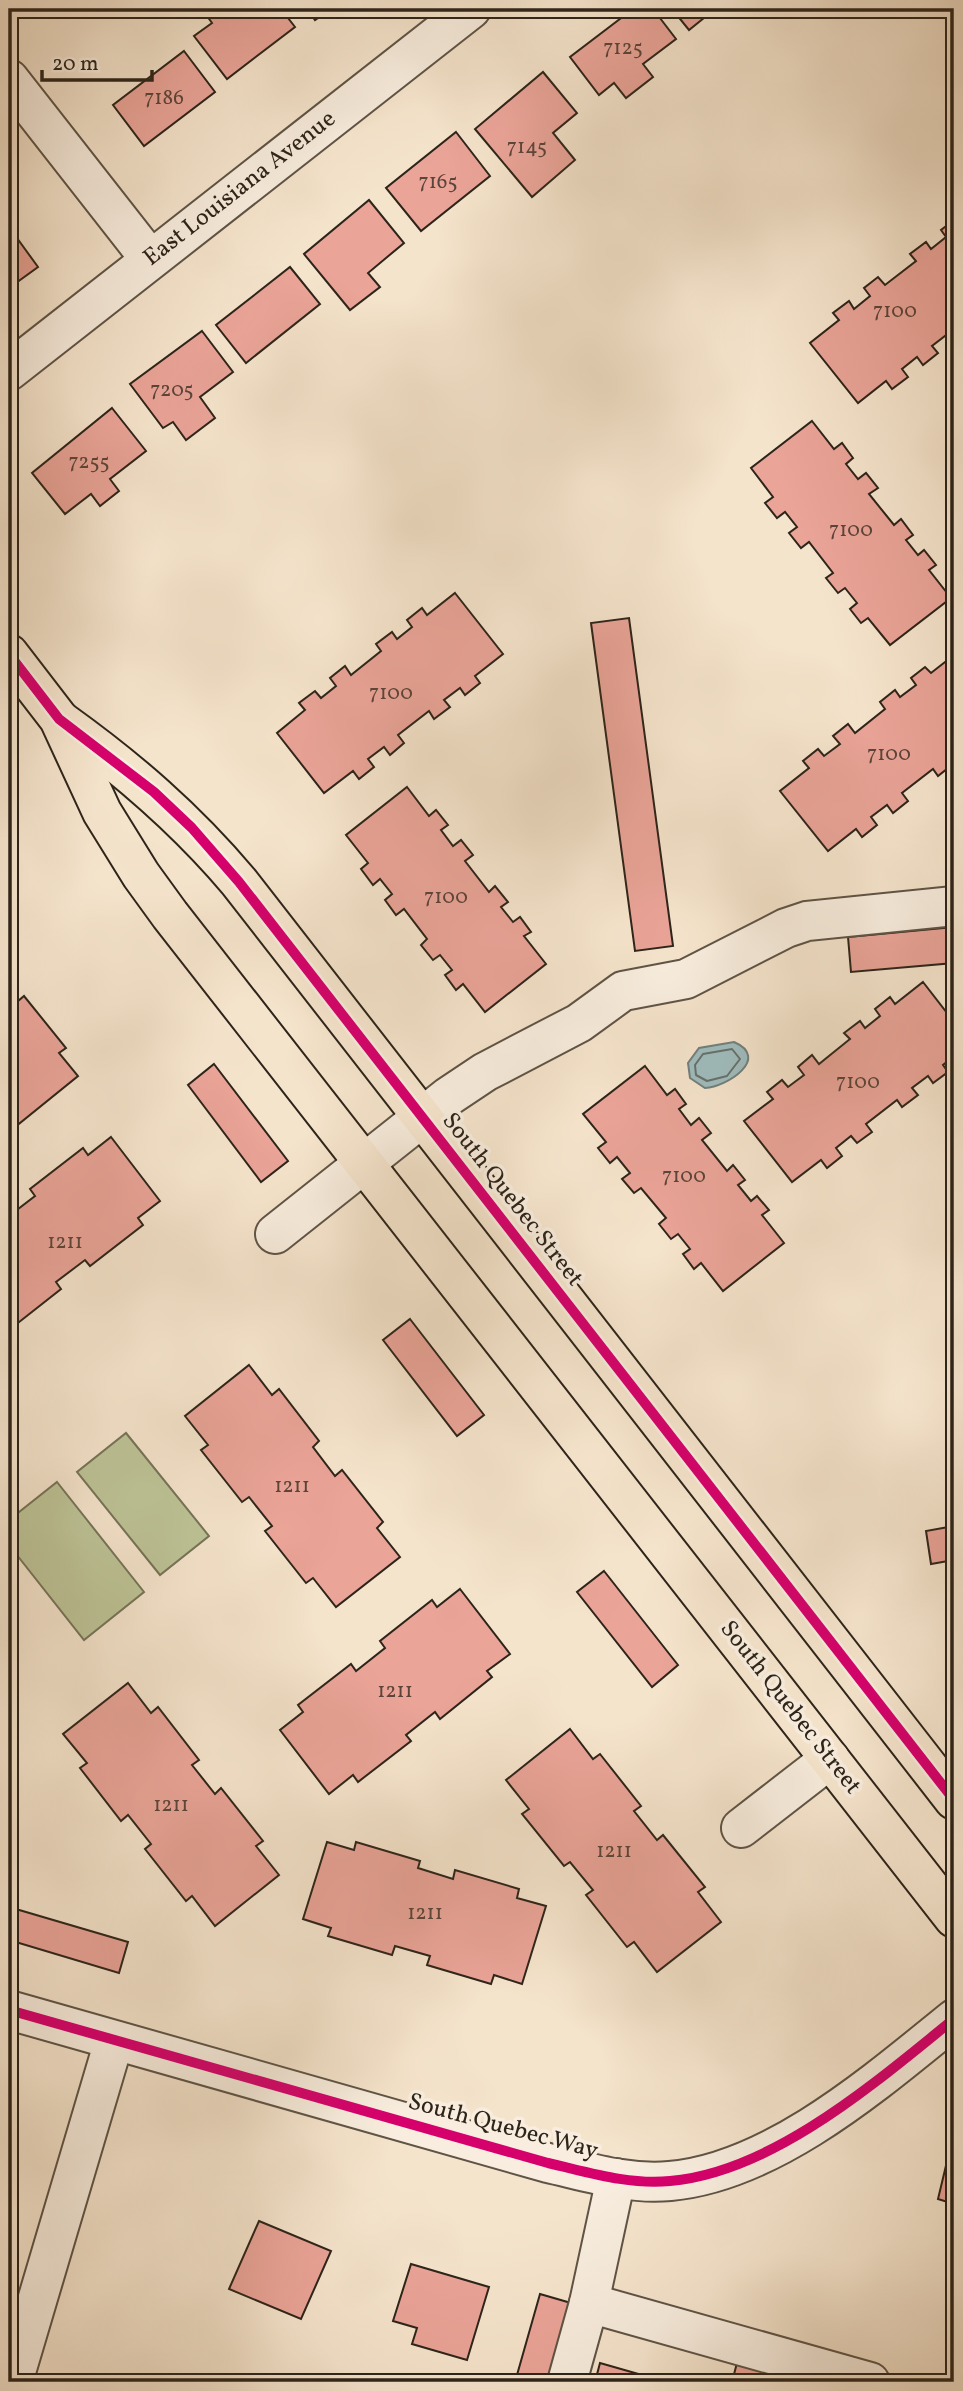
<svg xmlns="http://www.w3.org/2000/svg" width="963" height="2391" font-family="Vollkorn,serif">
<rect width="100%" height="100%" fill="#f5e4cc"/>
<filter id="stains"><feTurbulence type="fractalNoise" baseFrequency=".00286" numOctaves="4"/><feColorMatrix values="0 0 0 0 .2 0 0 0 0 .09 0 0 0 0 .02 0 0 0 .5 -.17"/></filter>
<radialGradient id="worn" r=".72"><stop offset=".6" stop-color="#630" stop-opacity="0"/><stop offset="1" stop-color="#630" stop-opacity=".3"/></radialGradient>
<g fill="#bdc497" stroke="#757458" stroke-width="2">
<path d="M126,1433L209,1536L160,1575L77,1472Z"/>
<path d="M57,1482L144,1592L84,1640L9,1545V1520Z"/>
</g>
<path fill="#9fbdbf" stroke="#71807d" stroke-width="2" d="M734,1042C771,1058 727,1087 705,1088L690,1078L688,1063L699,1048Z"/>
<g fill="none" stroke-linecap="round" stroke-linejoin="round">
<path stroke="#66706c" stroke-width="2" d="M732,1049L740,1059L727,1076L707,1081L696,1075L695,1065L703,1054Z"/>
</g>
<g fill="#eaa498" stroke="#2d241a" stroke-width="2">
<path d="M202,9H281L295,27L227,79L194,36L212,23Z"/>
<path d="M307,9H331L315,20Z"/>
<path d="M633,9H653L676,39L643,64L653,77L626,98L614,83L599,95L570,57Z"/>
<path d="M672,9H715L689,30Z"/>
<path d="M184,51L215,92L144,146L113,105Z"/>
<path d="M543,72L577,113L553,133L575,160L532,197L475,129Z"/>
<path d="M456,132L490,176L421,231L386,188Z"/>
<path d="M369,200L404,243L368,273L380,287L350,310L304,254Z"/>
<path d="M954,220V329L932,346L938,353L923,365L917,357L902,369L908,377L892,389L886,381L858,403L810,343L839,320L833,313L849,301L854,309L870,296L864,288L878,277L885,285L916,261L910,254L926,242L931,249L946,237L941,230Z"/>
<path d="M9,227L38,267L9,288Z"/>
<path d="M290,267L320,304L246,363L216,325Z"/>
<path d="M202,331L233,372L200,397L215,418L186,440L173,422L163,428L130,384Z"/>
<path d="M112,408L146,451L110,479L119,491L100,506L91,494L65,514L32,473Z"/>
<path d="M812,421L834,449L842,443L853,458L846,464L858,479L866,473L878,488L869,494L894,525L901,519L913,535L906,540L918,555L924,550L936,565L929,570L951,598L890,645L868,618L861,623L850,609L857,603L845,588L838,593L826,578L833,573L809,542L801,548L789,533L797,527L785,512L777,518L765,503L773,497L751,468Z"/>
<path d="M455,593L503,654L475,676L480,683L465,695L460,688L444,700L450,707L434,719L429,711L398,735L404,743L390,755L384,747L368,759L374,767L359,779L353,771L324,793L277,733L305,710L299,703L315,691L321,698L336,686L330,678L345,666L351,675L381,651L376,644L392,632L397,639L412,627L407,620L422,608L427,615Z"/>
<path d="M629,618L673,946L635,951L591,623Z"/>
<path d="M954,655V753L948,758L953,764L938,776L933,769L902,793L908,801L893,813L887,805L871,817L877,825L862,837L856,829L828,851L780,791L809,768L803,761L818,749L824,756L840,744L833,736L848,724L855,733L885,709L880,702L895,690L900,697L916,685L911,678L925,667L931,673Z"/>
<path d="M407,787L429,816L436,810L448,825L441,830L453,846L461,840L473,855L465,861L489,892L495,886L508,902L501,907L513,922L520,917L531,932L524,936L546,964L485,1012L463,984L456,990L445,975L452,970L440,955L433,960L421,945L427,939L404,909L396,915L385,900L392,894L380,879L373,885L361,869L368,863L346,835Z"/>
<path d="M954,927V963L851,972L848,937Z"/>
<path d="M923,982L954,1022V1056L943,1065L948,1072L933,1083L928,1076L912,1088L918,1095L902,1107L897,1100L866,1124L872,1132L857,1143L851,1136L836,1148L842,1156L827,1168L821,1160L792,1182L744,1121L773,1099L767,1092L782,1080L788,1087L804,1075L798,1067L812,1055L819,1064L850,1039L844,1033L860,1021L865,1028L880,1016L875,1009L890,997L895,1004Z"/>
<path d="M9,990L18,1001L24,996L66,1048L59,1053L78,1076L15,1127L9,1120Z"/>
<path d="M214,1064L288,1161L261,1182L188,1085Z"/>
<path d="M645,1066L667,1095L675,1089L686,1104L679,1109L691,1125L699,1118L711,1133L702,1140L727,1171L733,1165L745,1180L738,1185L751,1201L757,1196L769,1210L762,1215L784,1243L723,1291L701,1263L694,1269L683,1254L690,1249L678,1234L671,1239L659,1224L666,1218L641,1188L634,1193L622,1179L630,1173L617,1157L610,1163L598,1148L606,1142L583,1114Z"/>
<path d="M111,1137L160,1201L138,1218L143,1225L90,1266L85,1260L56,1282L61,1289L9,1330V1216L35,1196L30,1189L83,1148L88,1155Z"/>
<path d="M410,1319L484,1415L457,1436L383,1340Z"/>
<path d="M249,1365L272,1395L279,1389L319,1441L313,1447L335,1476L342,1470L383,1522L377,1528L400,1557L336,1607L313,1578L306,1583L265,1531L272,1526L249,1497L242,1502L201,1450L208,1445L185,1416Z"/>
<path d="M954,1526V1560L931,1564L926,1531Z"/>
<path d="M604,1571L678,1665L652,1687L577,1592Z"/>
<path d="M460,1589L510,1654L487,1671L492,1677L440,1719L435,1712L406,1735L411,1741L358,1782L353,1775L329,1794L280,1730L303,1712L298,1705L351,1664L356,1671L385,1648L380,1641L432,1600L437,1607Z"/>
<path d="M128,1683L151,1713L158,1707L199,1760L192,1765L215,1794L221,1788L263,1841L256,1846L279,1875L215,1926L192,1896L186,1901L145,1849L151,1844L128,1815L121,1821L80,1768L87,1763L63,1734Z"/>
<path d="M570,1729L593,1759L600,1754L641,1806L634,1811L657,1840L663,1835L705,1887L698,1892L721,1922L657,1972L634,1942L627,1947L586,1895L593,1890L570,1862L564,1866L522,1814L529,1809L506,1780Z"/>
<path d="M327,1842L354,1850L356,1842L420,1861L418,1868L453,1879L455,1870L519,1889L517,1898L546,1906L522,1984L494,1975L491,1984L427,1965L430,1956L395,1946L392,1955L328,1936L331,1928L303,1919Z"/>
<path d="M9,1907L128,1942L119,1973L9,1940Z"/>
<path d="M954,2132V2204L938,2199Z"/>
<path d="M259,2221L331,2251L301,2319L229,2289Z"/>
<path d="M411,2264L489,2287L467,2360L412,2344L417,2328L393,2321Z"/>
<path d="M540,2294L571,2303L548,2382H515Z"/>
<path d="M738,2359L822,2382H732Z"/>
<path d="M600,2363L663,2381L662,2382H595Z"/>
</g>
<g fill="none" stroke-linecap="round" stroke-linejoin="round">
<g stroke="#5f5446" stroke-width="42">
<g id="minor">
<path d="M9,79L150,259"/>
<path d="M9,371L471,9"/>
<path d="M275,1234L449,1096L485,1072L579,1023L623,991L686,979L786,928L807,921L954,906"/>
<path d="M741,1828L830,1759"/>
<path d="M9,2010L548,2163C588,2172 628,2185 670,2181C773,2172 876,2082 954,2019"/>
<path d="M589,2303L870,2382"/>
<path d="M13,2382L114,2041"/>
<path d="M567,2382L589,2303L616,2178"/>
</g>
</g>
<g stroke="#2d241a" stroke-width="42">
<g id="major">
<path d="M9,654L59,719L102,812L141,875L170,915L954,1918"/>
<path d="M61,721C128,769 186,819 239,882L954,1800"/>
</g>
</g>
<use href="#minor" stroke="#f8edde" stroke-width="38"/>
<use href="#major" stroke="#f5e4cc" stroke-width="38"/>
<g stroke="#f8edde" stroke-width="15">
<g id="cycleway">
<path d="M9,654L59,719L154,792L192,828L239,882L954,1800"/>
<path d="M9,2010L548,2163C588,2172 628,2185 670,2181C773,2172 876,2082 954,2019"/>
</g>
</g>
<use href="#cycleway" stroke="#d6006c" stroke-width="10"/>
</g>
<g text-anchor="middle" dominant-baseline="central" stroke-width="7" stroke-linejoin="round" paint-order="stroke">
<g font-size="21" fill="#5c443a">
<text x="623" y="48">7125</text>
<text x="164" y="98">7186</text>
<text x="527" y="147">7145</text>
<text x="438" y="182">7165</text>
<text x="895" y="311">7100</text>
<text x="172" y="390">7205</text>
<text x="89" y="462">7255</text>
<text x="851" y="530">7100</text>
<text x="391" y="693">7100</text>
<text x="889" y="754">7100</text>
<text x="446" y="897">7100</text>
<text x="858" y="1082">7100</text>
<text x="684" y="1176">7100</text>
<text x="65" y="1242">1211</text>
<text x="292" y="1486">1211</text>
<text x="395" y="1691">1211</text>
<text x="171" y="1805">1211</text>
<text x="614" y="1851">1211</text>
<text x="425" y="1913">1211</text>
</g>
<g font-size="24" fill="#2d241a" stroke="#f8edde">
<text transform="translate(240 189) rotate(-38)">East Louisiana Avenue</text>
<text transform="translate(512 1200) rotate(52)">South Quebec Street</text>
<text transform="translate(790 1708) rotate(52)">South Quebec Street</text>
<text transform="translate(503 2127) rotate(15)">South Quebec Way</text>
</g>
</g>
<rect width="963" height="2391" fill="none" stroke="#f5e4cc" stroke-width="35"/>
<rect x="10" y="10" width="942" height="2370" fill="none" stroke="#2d241a" stroke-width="3.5"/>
<rect x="18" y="18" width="928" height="2356" fill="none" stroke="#2d241a" stroke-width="2"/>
<path d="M42 70v10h110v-10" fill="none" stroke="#2d241a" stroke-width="3.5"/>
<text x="52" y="70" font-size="21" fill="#2d241a" stroke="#f8edde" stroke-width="5" paint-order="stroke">20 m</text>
<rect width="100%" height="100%" filter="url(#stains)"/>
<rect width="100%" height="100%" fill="url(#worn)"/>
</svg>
